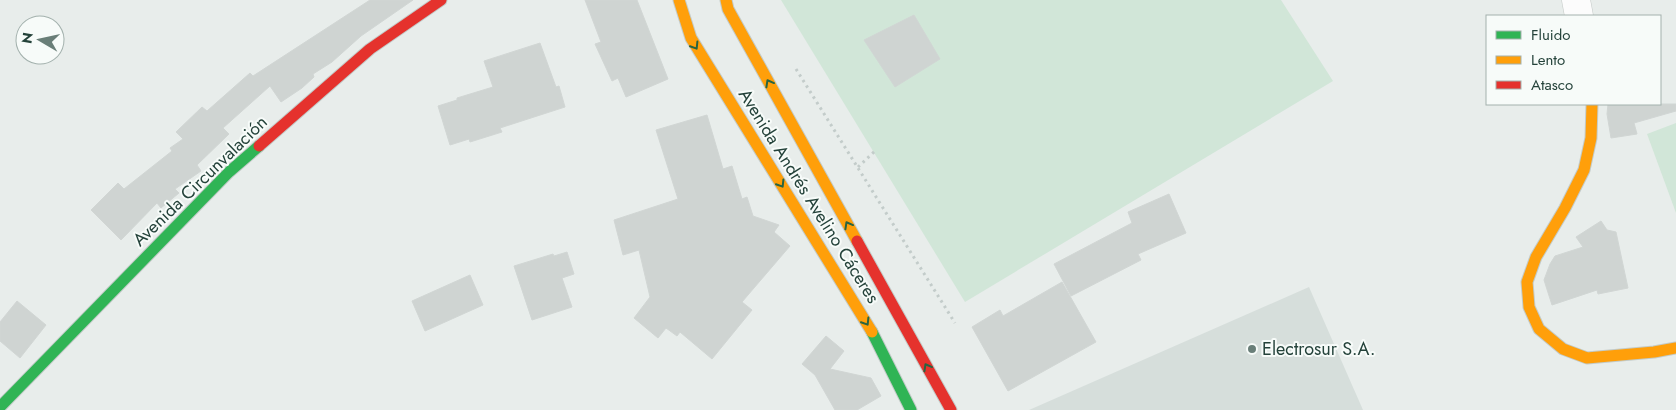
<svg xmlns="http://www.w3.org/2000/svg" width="1676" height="410" font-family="Jost,sans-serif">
<rect width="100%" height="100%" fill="#e8edeb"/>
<path fill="#d6dedb" d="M1309,287L1363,410H1029Z"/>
<g fill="#d1e6d8">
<path d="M781,0H1281L1333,81L965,302Z"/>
<path d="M1676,123V213L1647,134Z"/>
</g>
<g fill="#cfd4d2" stroke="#d1d6d4">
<path d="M370,0H413L361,36L332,62L313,74L314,77L302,88L281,102L270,86L223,128L229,134L197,165L201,171L175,189L179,193L161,208L157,203L121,240L91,210L118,183L124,189L172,151L170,148L183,139L176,132L202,107L207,111L250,73L253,76Z"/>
<path d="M585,0H637L668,79L626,97L618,78L612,81L595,44L601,42Z"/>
<path d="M914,15L940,59L895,87L864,40Z"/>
<path d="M540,43L556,87L559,86L565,107L500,128L502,132L470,142L469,139L450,145L438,106L457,100V98L493,87L484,61Z"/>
<path d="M1608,104H1676V111L1634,123L1637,134L1611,138L1607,114Z"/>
<path d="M707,115L723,169L732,166L742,199L747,197L753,216L779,225L774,232L790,246L742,302L752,310L712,359L680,332L677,336L666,328L658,338L634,318L650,297L639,250L623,255L614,220L678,199L656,130Z"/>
<path d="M1169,194L1186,233L1138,254L1141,260L1071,296L1054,264L1132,223L1128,212Z"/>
<path d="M1601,221L1607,230L1616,232L1628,288L1598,294L1597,290L1552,305L1544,280L1550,264L1555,256L1583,247L1576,237Z"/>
<path d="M567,252L574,274L562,278L572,307L532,320L514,266L553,254L554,256Z"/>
<path d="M470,275L483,305L425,331L412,301Z"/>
<path d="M1062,282L1096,342L1008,391L972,327L1000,310L1003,316Z"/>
<path d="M17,301L46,325L20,358L0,341V322Z"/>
<path d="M826,336L844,351L830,369L871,378L881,396L857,410H835L815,375L802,364Z"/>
</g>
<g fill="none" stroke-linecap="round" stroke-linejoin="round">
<g stroke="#c5cac8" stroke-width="29">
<path id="street" d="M1576,0L1579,16"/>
</g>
<g stroke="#c3cbc8" stroke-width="13">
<g id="fast">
<path d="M872,332L911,410"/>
<path d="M0,407L229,172L259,146"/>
</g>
</g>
<g stroke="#c3cbc8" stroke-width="13">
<g id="slow">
<path d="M679,0L691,38L872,332"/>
<path d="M726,0L728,9L857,241"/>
<path d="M1592,104L1591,138L1584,170L1565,208L1536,257L1527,282L1529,307L1539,329L1563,349L1587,358L1654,352L1676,348"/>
</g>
</g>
<g stroke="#c3cbc8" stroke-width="13">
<g id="jam">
<path d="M259,146L370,49L441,0"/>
<path d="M857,241L951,410"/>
</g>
</g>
<g stroke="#c3ccca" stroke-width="3" stroke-dasharray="2.5 4" stroke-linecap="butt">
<path d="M796,69L955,323"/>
<path d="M858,167L875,151"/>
</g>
<use href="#street" stroke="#fcfcfc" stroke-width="28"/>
<use href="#fast" stroke="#30b455" stroke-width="11"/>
<use href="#slow" stroke="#ff9f0a" stroke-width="11"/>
<use href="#jam" stroke="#e5322d" stroke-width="11"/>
</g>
<defs><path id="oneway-chevron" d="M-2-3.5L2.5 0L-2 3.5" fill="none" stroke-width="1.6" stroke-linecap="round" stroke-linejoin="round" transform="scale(1.25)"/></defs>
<g stroke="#286442">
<use href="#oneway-chevron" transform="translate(695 46) rotate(58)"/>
<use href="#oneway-chevron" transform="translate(769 83) rotate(-119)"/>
<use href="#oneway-chevron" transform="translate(781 184) rotate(58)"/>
<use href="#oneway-chevron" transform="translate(848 225) rotate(-119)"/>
<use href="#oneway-chevron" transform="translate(866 322) rotate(58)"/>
<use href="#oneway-chevron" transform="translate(927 367) rotate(-119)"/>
</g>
<circle fill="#697e78" stroke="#f7fbf9" stroke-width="2" cx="1252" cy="349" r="5"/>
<g text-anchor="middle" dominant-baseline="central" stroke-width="4" stroke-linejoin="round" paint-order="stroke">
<g font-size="18" fill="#24423a" stroke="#f7fbf9">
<text transform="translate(200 181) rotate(-44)">Avenida Circunvalación</text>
<text transform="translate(809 196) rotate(58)">Avenida Andrés Avelino Cáceres</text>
</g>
<g font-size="18" fill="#24423a" stroke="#f7fbf9" text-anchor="start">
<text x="1262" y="349">Electrosur S.A.</text>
</g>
</g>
<rect x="1486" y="15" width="175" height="90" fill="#f7fbf9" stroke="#a3b1ad"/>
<rect x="1496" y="31" width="25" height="8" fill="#30b455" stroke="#a3b1ad"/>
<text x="1531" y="40" font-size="15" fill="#24423a">Fluido</text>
<rect x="1496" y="56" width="25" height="8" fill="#ff9f0a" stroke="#a3b1ad"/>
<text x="1531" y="65" font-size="15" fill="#24423a">Lento</text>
<rect x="1496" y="81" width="25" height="8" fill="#e5322d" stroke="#a3b1ad"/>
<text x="1531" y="90" font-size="15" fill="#24423a">Atasco</text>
<g transform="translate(40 40) rotate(279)"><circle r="24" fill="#f7fbf9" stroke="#a3b1ad"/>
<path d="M0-4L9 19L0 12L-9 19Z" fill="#697e78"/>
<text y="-8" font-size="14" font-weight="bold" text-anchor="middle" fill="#24423a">N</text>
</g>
</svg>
